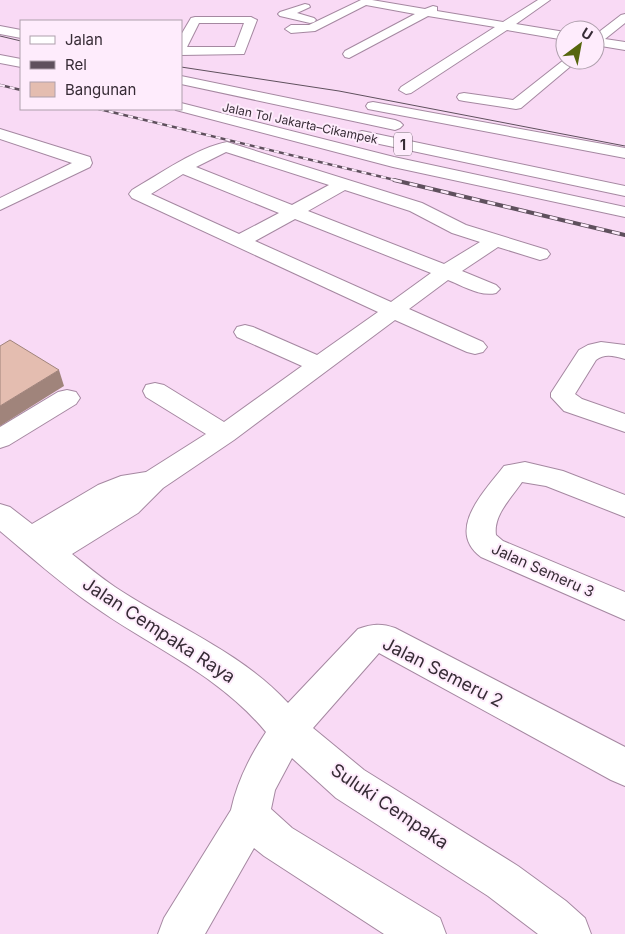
<svg xmlns="http://www.w3.org/2000/svg" width="625" height="934" font-family="Inter,sans-serif">
<rect width="100%" height="100%" fill="#f9daf5"/>
<g fill="none" stroke-linecap="round" stroke-linejoin="round">
<g stroke="#a588a1" stroke-width="2">
<g id="minor">
<path d="M361,0H372L425,9L433,6L437,7V11L503,22L538,0H550L516,24L565,32V40L507,30L411,93L406,94L399,90L401,87L495,27L428,16L349,58L345,57L343,54L345,51L415,14L366,5L315,31L291,33L285,29L291,25H309Z"/>
<path d="M305,4L309,5L310,7L297,13L314,18L316,20L314,22L310,23L280,16L278,14L280,12Z"/>
<path d="M625,14V23L605,39L625,42V50L595,45V35L621,15Z"/>
<path d="M195,17H251L257,20L244,54L181,55V35L191,18ZM199,23H244L235,47H187Z"/>
<path d="M0,26L21,30V38L0,34Z"/>
<path d="M565,59L578,60L521,108L516,109L464,101L459,100L457,97L459,94L464,93L513,100Z"/>
<path d="M0,129L90,157L92,163L90,167L0,210V198L72,163L0,139Z"/>
<path d="M227,142L422,203L466,225L547,250L550,254L547,258L540,260L498,247L462,271L496,285L500,289L496,293C481,297 463,286 448,280L409,309L483,342L487,347L483,352L475,354L467,352L395,320L234,440L163,488L138,513L72,554C86,565 100,577 115,587C172,625 240,651 288,703L358,629C372,624 381,623 395,628L625,747V786L611,780L379,653L313,728L364,770L518,866L566,901L585,918L591,934H538L488,896L336,798L292,758L275,790L271,809L292,828L440,918L446,934H384L264,856L254,848L205,934H158L164,918L231,810C237,782 250,756 266,732C217,673 152,648 92,605C60,583 30,556 0,531V504L10,507L32,524L98,485L121,476L146,472L206,434L146,397L143,391L146,385L155,383L164,385L224,422L302,366L237,337L234,332L237,327L245,325L253,327L317,355L378,312L132,198L129,194L132,190C158,175 198,147 227,142ZM226,152L329,185L292,205L196,167ZM183,174L279,213L239,234L151,194ZM345,190L410,211L452,233L480,242L444,264L308,211ZM295,219L431,273L391,302L255,241Z"/>
<path d="M601,342L625,345V359C614,356 605,353 596,360L575,394L582,399L625,414V432L564,411L551,397V393L579,350L588,345Z"/>
<path d="M67,390L76,392L80,398L76,404L9,445L0,448V427L58,392Z"/>
<path d="M525,462L563,471L625,495V517L546,486L522,482C512,497 493,515 496,535L503,541L625,592V620L481,557C445,530 485,491 504,466Z"/>
</g>
</g>
<g stroke="#a588a1" stroke-width="2">
<g id="highway">
<path d="M0,55L21,59V67L0,63Z"/>
<path d="M181,76L395,120L400,122L403,125L400,128L395,130L181,84Z"/>
<path d="M373,102L625,148V158L368,109L366,106L368,103Z"/>
<path d="M181,103L394,157L625,207V217L393,167L176,110L175,109H181Z"/>
<path d="M362,131L625,186V196L356,139L354,136L356,133Z"/>
</g>
</g>
<use href="#minor" fill="#fff" fill-rule="evenodd"/>
<use href="#highway" fill="#fff" fill-rule="evenodd"/>
<g stroke="#5f505d" stroke-width="1">
<path d="M0,36L21,41"/>
<path d="M181,67L339,91L625,146"/>
</g>
<g stroke="#5f505d" stroke-width="2.5">
<g id="rail-far1">
<path d="M0,85L21,90"/>
<path d="M99,109L399,181"/>
</g>
</g>
<g stroke="#5f505d" stroke-width="4">
<path id="rail" d="M394,180L625,235"/>
</g>
<use href="#rail-far1" stroke="#feecfc" stroke-width="2" stroke-dasharray="5" stroke-linecap="butt"/>
<use href="#rail" stroke="#feecfc" stroke-width="2.5" stroke-dasharray="8" stroke-linecap="butt"/>
</g>
<path fill="#a0847b" d="M59,370L64,386L0,426V406Z"/>
<path fill="#e4bdb0" stroke="#a0847b" d="M10,340L59,370L0,406V346Z"/>
<g text-anchor="middle" dominant-baseline="central" stroke-width="4" stroke-linejoin="round" paint-order="stroke">
<g font-size="12" fill="#362b35" stroke="#feecfc">
<text transform="translate(300 123) rotate(12)">Jalan Tol Jakarta–Cikampek</text>
</g>
<rect fill="#feecfc" stroke="#726571" stroke-width="1" x="394" y="132.5" width="18" height="23" rx="4"/>
<g font-size="14" font-weight="bold" fill="#362b35">
<text x="403" y="144">1</text>
</g>
<g font-size="15" fill="#362b35" stroke="#feecfc">
<text transform="translate(543 570) rotate(24)">Jalan Semeru 3</text>
</g>
<g font-size="18" fill="#362b35" stroke="#feecfc">
<text transform="translate(159 630) rotate(33)">Jalan Cempaka Raya</text>
<text transform="translate(443 672) rotate(27)">Jalan Semeru 2</text>
<text transform="translate(390 806) rotate(34)">Suluki Cempaka</text>
</g>
</g>
<rect x="20" y="20" width="162" height="90" fill="#feecfc" stroke="#ae9fac"/>
<rect x="30" y="36" width="25" height="8" fill="#ffffff" stroke="#ae9fac"/>
<text x="65" y="45" font-size="15" fill="#362b35">Jalan</text>
<rect x="30" y="61" width="25" height="8" fill="#5f505d" stroke="#ae9fac"/>
<text x="65" y="70" font-size="15" fill="#362b35">Rel</text>
<rect x="30" y="82" width="25" height="15" fill="#e4bdb0" stroke="#ae9fac"/>
<text x="65" y="95" font-size="15" fill="#362b35">Bangunan</text>
<g transform="translate(580 45) rotate(32)"><circle r="24" fill="#feecfc" stroke="#ae9fac"/>
<path d="M0-4L9 19L0 12L-9 19Z" fill="#57660e"/>
<text y="-8" font-size="14" font-weight="bold" text-anchor="middle" fill="#362b35">U</text>
</g>
</svg>
